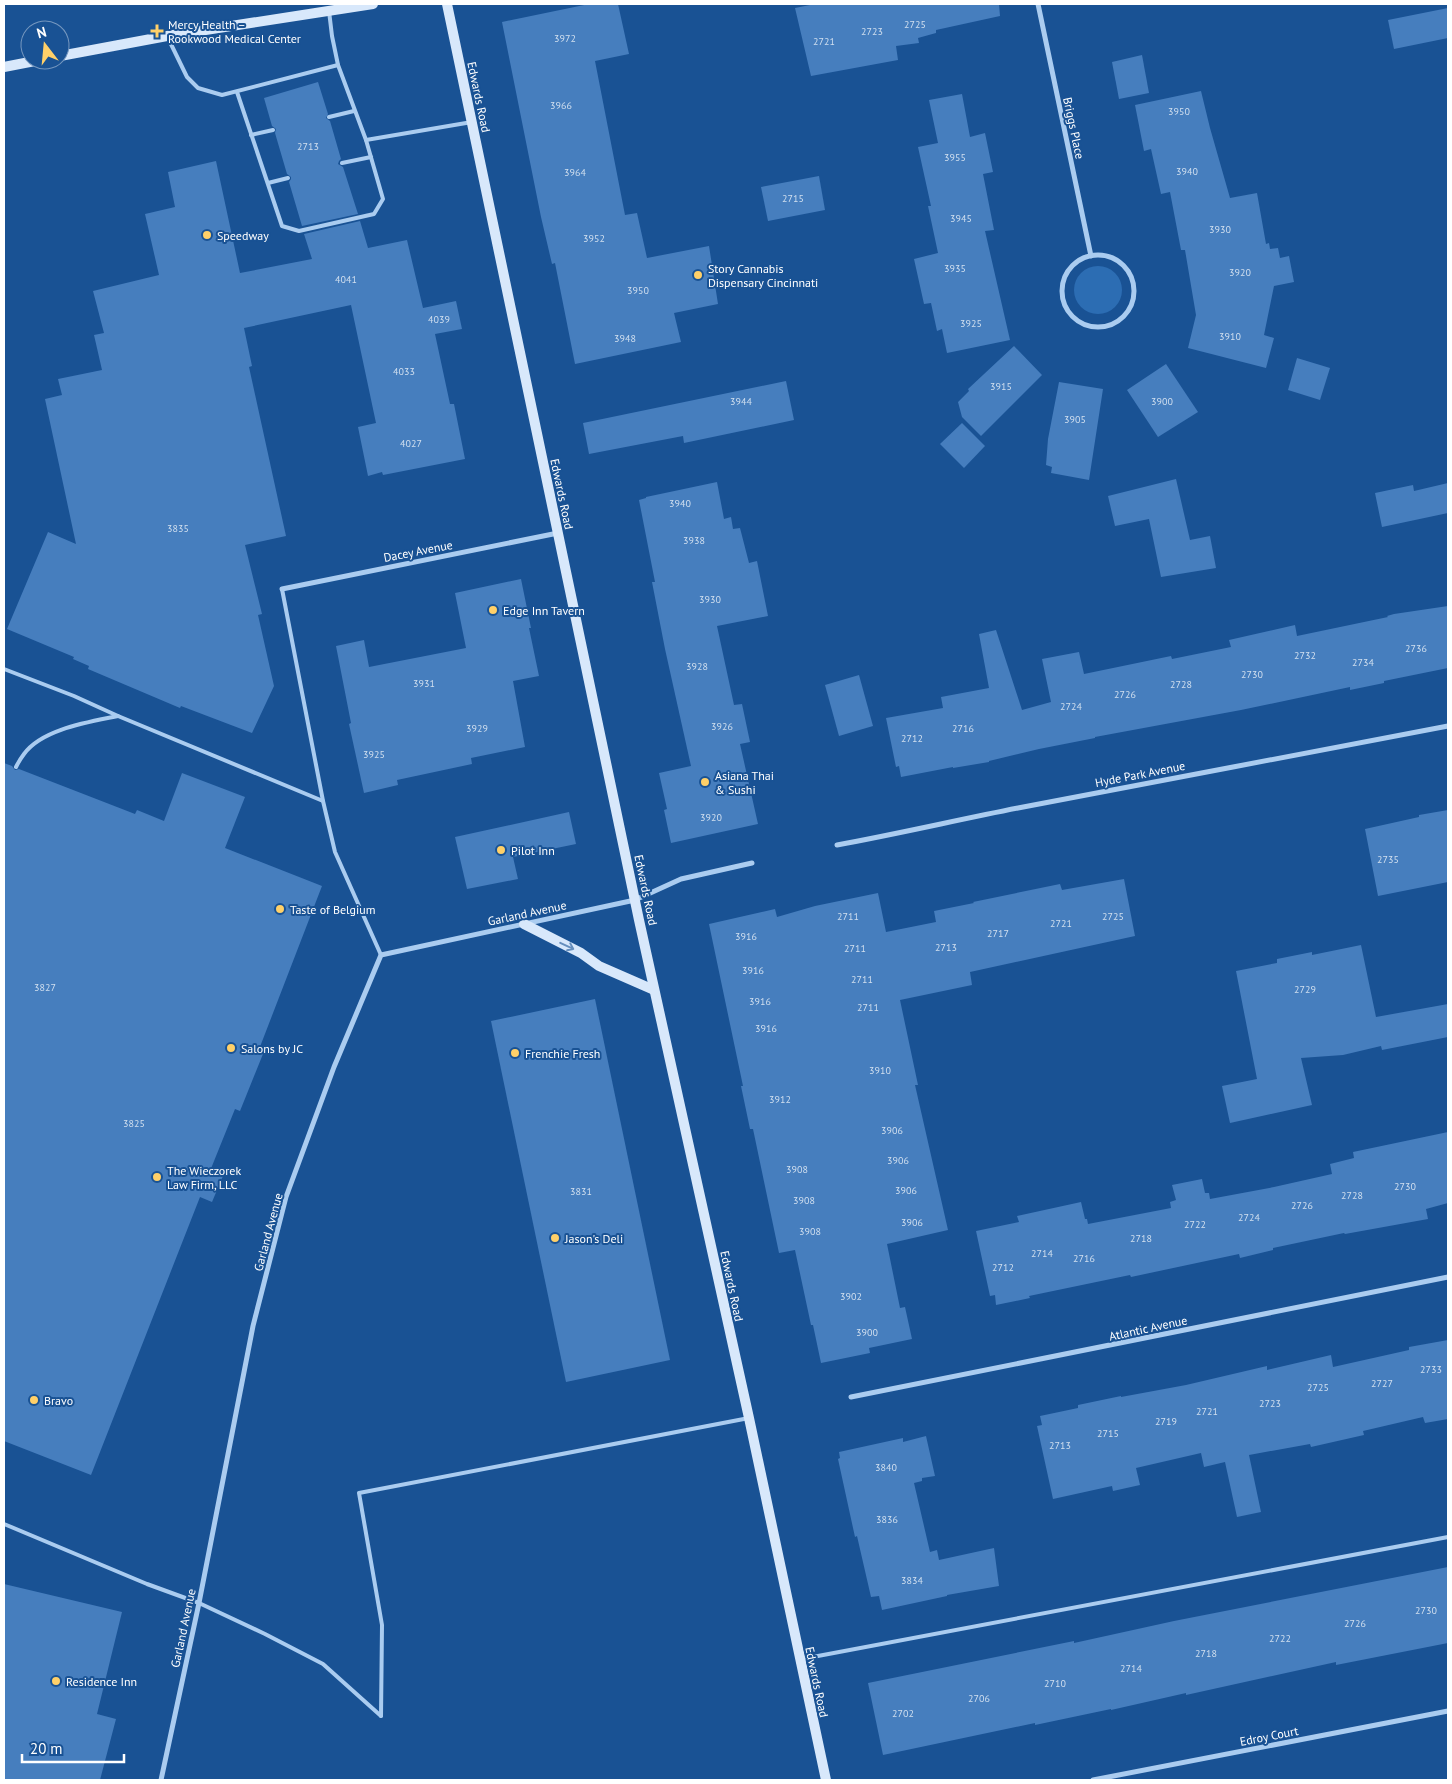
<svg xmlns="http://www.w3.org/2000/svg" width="1452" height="1784" font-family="'PT Sans',sans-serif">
<rect width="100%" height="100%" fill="#195294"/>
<circle fill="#2c6db3" cx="1098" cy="290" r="24"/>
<g fill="#467ebe">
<path d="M589,4H618L629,54L595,61L625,215L637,213L647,258L709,246L718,304L674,313L681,342L575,364L555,263L552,264L541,217L502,22Z"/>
<path d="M815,4H999L1000,16L936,30V33L918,38L919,43L896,46L898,60L811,76L795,8Z"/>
<path d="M1448,8V38L1394,49L1388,20Z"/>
<path d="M1142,55L1149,93L1119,99L1112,62Z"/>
<path d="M318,82L328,114L326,118L330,121L341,159L339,161L338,164L343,167L358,214L302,226L289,182L291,179V177L287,174L275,133L276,129L272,126L264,98Z"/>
<path d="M1201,91L1210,128L1230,198L1257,193L1266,244L1269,243L1270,249L1278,248L1280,258L1289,256L1294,282L1274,286L1264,335L1274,338L1266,368L1188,348L1196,315L1185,250H1181L1170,192L1161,194L1151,149L1144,151L1135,105Z"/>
<path d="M962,94L970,137L985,133L993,172L983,174L994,230L985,231L1010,340L947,353L942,329L937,331L931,303L924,304L914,259L938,253L928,206H931L918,147L938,143L929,100Z"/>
<path d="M216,161L240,273L312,259L304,234L360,221L368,248L407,240L423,308L456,301L462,329L435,334L450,404H454L465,459L383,475L382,472L368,476L358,427L376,423L351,305L244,328L252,366L249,367L286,536L245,545L262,614L258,615L274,686L252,733L181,706L180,708L88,669L89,666L73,659L74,657L7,629L48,532L76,544L45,399L62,395L58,379L102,370L94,335L104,333L93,291L159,275L145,214L175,207L168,172Z"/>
<path d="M819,176L825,210L768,221L761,187Z"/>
<path d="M1014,346L1042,375L981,436L962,417L958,402L969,391L968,389Z"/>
<path d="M1297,358L1330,368L1320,400L1288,390Z"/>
<path d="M1166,364L1198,412L1158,437L1127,390Z"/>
<path d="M786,381L794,420L684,443L683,436L589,454L583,423Z"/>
<path d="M1059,382L1103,389L1089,480L1051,473L1052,467L1046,465L1048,439Z"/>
<path d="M962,423L985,446L964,468L940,444Z"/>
<path d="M1176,479L1190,540L1210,536L1216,568L1161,577L1149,519L1115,526L1108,496Z"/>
<path d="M717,482L724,519L731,517L733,529L740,528L749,563L757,561L768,616L717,626L734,705L742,704L750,742L740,744L758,824L671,843L664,810L667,809L659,773L691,766L665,649L652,582H655L639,500L646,498V497Z"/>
<path d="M1448,483V513L1382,527L1375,493L1413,485L1414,491Z"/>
<path d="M521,579L531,628H529L539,676L513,681L525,747L471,758L472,764L397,780L398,785L364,793L349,724L351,723L336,646L364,640L369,667L466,648L455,593Z"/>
<path d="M1448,606V668L1384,681V683L1350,690V687L1241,710L1095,737V738L1039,749L989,761V762L953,768V767L901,777L899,766L896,767L886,718L943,708L941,697L989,688L979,634L996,630L1022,710L1051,702L1042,659L1079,652L1084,674L1171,656L1172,659L1231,647L1229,640L1295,625L1297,636L1388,617L1387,616L1394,614Z"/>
<path d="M859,675L873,726L839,736L825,685Z"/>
<path d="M4,763L12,766L15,770L19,769L135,814L137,810L164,821L182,773L245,797L225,848L322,886L258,1052L263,1054L240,1111L235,1109L210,1171L223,1176L212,1202L200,1197L91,1475L4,1441Z"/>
<path d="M1448,810V882L1378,896L1365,829L1419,817V815Z"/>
<path d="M569,812L576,844L513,857L518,879L467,889L455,837Z"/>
<path d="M1124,879L1135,936L970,972L972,985L900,1000L918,1085H915L948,1230L887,1244L900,1308L905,1307L912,1339L869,1348L870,1353L821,1363L813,1325H811L795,1250L779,1253L753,1129H750L741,1086H743L709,924L775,909L777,917L815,906L878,893L886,932L936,922L934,911L974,903L973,902L1060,884L1062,890Z"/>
<path d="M1361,945L1376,1017L1448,1004V1037L1382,1050L1381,1046L1343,1055L1301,1058L1312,1105L1230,1123L1222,1086L1257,1079L1236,971L1277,963V959L1312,952V955Z"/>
<path d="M595,999L670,1360L566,1382L491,1021Z"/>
<path d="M1448,1132V1203L1426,1209L1428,1219L1345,1234L1344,1233L1273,1248V1250L1240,1258L1239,1254L1131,1277L1130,1275L1029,1296L1030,1298L996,1305L995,1295L990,1296L976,1231L1019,1222L1017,1216L1081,1202L1085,1219H1087L1088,1224L1171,1208L1170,1202L1176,1200L1172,1185L1202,1179L1205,1193H1209L1210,1199L1274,1187L1332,1174L1330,1164L1354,1158L1353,1152Z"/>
<path d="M1448,1340V1419L1425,1423L1423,1417L1363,1431L1364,1435L1311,1447L1310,1444L1249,1455L1261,1512L1237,1517L1225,1462L1204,1467L1201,1453L1136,1468L1140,1485L1113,1491L1112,1486L1053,1499L1037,1426L1042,1425L1040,1416L1078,1408V1405L1121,1396V1397L1186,1385L1267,1366V1370L1331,1355L1333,1367L1409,1350V1347Z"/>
<path d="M926,1436L935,1476L922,1478V1481L914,1483L930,1552L937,1550L939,1560L994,1548L999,1586L947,1595V1596L882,1610L879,1596L871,1597L857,1536L855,1537L848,1505L838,1459L840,1458L839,1452L903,1438V1442Z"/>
<path d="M1448,1567V1643L1336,1665V1662L1186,1695V1693L1111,1710V1709L1035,1725V1723L883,1755L868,1683L1074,1641V1643L1174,1621Z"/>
<path d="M4,1584L122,1612L97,1714L116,1719L100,1780H4Z"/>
</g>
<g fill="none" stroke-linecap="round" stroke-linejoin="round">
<g stroke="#aaccf0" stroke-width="4">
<path d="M168,38L187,77L198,88L222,95L338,65L332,36L329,11"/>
<path d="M338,65L366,140L472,122"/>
<path d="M237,92L282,226L299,231L374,214L383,199L366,140"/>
<path d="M329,117L354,111"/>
<path d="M251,135L273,130"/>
<path d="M342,163L371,157"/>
<path d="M268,183L288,178"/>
<path d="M282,589L323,801L335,852L381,955"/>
<path d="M4,669L74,696L118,716L323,801"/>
<path d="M16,767C18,763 21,758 24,754C42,729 89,722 118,716"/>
<path d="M4,1524L147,1584L199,1603L265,1634L323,1664L381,1716"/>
<path d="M802,1659L1448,1537"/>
<path d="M381,1716L382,1625L359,1493L749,1418"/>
</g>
<g stroke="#aaccf0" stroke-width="5">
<path d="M1038,4L1091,256"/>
<circle cx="1098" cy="291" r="36"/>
<path d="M282,589L558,533"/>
<path d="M837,845C897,834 957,820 1018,808C1161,781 1305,753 1448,726"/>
<path d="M851,1397L1448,1277"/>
<path d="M161,1780L199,1603L253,1326L286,1197L334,1067L381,955L635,900L681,879L752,863"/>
<path d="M1093,1780L1448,1711"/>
</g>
<g stroke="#d8e8fb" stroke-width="10">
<path d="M447,4L639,920L749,1418L826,1780"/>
<path d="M60,56L167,36L373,4"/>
<path d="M4,67L40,60"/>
<path d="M524,924L581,953L599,966L654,990"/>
</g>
</g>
<defs><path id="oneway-shaft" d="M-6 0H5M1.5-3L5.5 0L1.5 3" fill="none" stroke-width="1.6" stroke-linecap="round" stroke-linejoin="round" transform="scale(1.25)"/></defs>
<use stroke="#658ebd" href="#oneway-shaft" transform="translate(567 946) rotate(25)"/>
<g fill="#ffd069" stroke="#195294" stroke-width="2">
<path d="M154.5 23.5h5v5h5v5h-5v5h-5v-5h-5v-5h5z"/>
<circle cx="207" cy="235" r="5"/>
<circle cx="698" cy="275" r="5"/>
<circle cx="493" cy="610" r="5"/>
<circle cx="705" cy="782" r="5"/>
<circle cx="501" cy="850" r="5"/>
<circle cx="280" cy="909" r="5"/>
<circle cx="231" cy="1048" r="5"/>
<circle cx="515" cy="1053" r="5"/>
<circle cx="157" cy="1177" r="5"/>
<circle cx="555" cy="1238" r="5"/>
<circle cx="34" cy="1400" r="5"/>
<circle cx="56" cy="1681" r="5"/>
</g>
<g text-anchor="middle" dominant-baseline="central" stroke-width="4" stroke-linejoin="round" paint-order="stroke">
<g font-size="10" fill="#d1dfef">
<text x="915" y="24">2725</text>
<text x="872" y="31">2723</text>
<text x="565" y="38">3972</text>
<text x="824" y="41">2721</text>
<text x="561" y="105">3966</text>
<text x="1179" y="111">3950</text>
<text x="308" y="146">2713</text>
<text x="955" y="157">3955</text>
<text x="1187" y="171">3940</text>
<text x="575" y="172">3964</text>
<text x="793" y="198">2715</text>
<text x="961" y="218">3945</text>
<text x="1220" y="229">3930</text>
<text x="594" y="238">3952</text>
<text x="955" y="268">3935</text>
<text x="1240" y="272">3920</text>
<text x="346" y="279">4041</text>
<text x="638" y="290">3950</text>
<text x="439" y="319">4039</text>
<text x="971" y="323">3925</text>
<text x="1230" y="336">3910</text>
<text x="625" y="338">3948</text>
<text x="404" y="371">4033</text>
<text x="1001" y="386">3915</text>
<text x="741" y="401">3944</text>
<text x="1162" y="401">3900</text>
<text x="1075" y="419">3905</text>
<text x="411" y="443">4027</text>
<text x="680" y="503">3940</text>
<text x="178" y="528">3835</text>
<text x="694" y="540">3938</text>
<text x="710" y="599">3930</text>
<text x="1416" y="648">2736</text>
<text x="1305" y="655">2732</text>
<text x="1363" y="662">2734</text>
<text x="697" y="666">3928</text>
<text x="1252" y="674">2730</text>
<text x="424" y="683">3931</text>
<text x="1181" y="684">2728</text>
<text x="1125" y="694">2726</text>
<text x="1071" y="706">2724</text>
<text x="722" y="726">3926</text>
<text x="477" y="728">3929</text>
<text x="963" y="728">2716</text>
<text x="912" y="738">2712</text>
<text x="374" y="754">3925</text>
<text x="711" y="817">3920</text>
<text x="1388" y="859">2735</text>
<text x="848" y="916">2711</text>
<text x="1113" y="916">2725</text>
<text x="1061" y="923">2721</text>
<text x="998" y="933">2717</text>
<text x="746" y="936">3916</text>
<text x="946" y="947">2713</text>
<text x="855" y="948">2711</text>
<text x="753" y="970">3916</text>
<text x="862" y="979">2711</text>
<text x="45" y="987">3827</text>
<text x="1305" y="989">2729</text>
<text x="760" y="1001">3916</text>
<text x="868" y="1007">2711</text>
<text x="766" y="1028">3916</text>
<text x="880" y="1070">3910</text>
<text x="780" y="1099">3912</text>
<text x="134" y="1123">3825</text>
<text x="892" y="1130">3906</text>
<text x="898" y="1160">3906</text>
<text x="797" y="1169">3908</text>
<text x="1405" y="1186">2730</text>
<text x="906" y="1190">3906</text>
<text x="581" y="1191">3831</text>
<text x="1352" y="1195">2728</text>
<text x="804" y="1200">3908</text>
<text x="1302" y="1205">2726</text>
<text x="1249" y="1217">2724</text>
<text x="912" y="1222">3906</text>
<text x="1195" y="1224">2722</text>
<text x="810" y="1231">3908</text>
<text x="1141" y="1238">2718</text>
<text x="1042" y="1253">2714</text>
<text x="1084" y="1258">2716</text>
<text x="1003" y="1267">2712</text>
<text x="851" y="1296">3902</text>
<text x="867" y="1332">3900</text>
<text x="1431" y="1369">2733</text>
<text x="1382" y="1383">2727</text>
<text x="1318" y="1387">2725</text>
<text x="1270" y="1403">2723</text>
<text x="1207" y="1411">2721</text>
<text x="1166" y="1421">2719</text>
<text x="1108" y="1433">2715</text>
<text x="1060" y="1445">2713</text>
<text x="886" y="1467">3840</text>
<text x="887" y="1519">3836</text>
<text x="912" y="1580">3834</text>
<text x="1426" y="1610">2730</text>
<text x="1355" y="1623">2726</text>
<text x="1280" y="1638">2722</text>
<text x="1206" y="1653">2718</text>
<text x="1131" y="1668">2714</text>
<text x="1055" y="1683">2710</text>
<text x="979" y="1698">2706</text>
<text x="903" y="1713">2702</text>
</g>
<g font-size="12" fill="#fff" stroke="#195294" text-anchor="start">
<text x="168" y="24">Mercy Health –<tspan x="168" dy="14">Rookwood Medical Center</tspan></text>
<text x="217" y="235">Speedway</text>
<text x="708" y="268">Story Cannabis<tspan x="708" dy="14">Dispensary Cincinnati</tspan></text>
<text x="503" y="610">Edge Inn Tavern</text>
<text x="715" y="775">Asiana Thai<tspan x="715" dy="14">&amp; Sushi</tspan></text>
<text x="511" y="850">Pilot Inn</text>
<text x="290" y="909">Taste of Belgium</text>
<text x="241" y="1048">Salons by JC</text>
<text x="525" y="1053">Frenchie Fresh</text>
<text x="167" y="1170">The Wieczorek<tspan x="167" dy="14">Law Firm, LLC</tspan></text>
<text x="565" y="1238">Jason's Deli</text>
<text x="44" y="1400">Bravo</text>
<text x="66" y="1681">Residence Inn</text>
</g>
<g font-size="12" fill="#fff" stroke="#195294">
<text transform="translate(479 97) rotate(78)">Edwards Road</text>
<text transform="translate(1074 128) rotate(78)">Briggs Place</text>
<text transform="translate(562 494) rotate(78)">Edwards Road</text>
<text transform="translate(418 551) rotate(-11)">Dacey Avenue</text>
<text transform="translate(1140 774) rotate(-11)">Hyde Park Avenue</text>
<text transform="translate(646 890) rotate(78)">Edwards Road</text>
<text transform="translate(527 913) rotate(-12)">Garland Avenue</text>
<text transform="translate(268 1232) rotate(-75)">Garland Avenue</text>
<text transform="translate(732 1286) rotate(78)">Edwards Road</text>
<text transform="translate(1148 1328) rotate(-12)">Atlantic Avenue</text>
<text transform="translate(183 1628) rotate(-78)">Garland Avenue</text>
<text transform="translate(817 1682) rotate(78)">Edwards Road</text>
<text transform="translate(1269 1736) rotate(-11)">Edroy Court</text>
</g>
</g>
<rect width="1452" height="1784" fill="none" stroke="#ffffff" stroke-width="10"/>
<g transform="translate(45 45) rotate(344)"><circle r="24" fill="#195294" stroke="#7597bf"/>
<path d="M0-4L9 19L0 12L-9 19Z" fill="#ffd069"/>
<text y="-8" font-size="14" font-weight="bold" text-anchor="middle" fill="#ffffff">N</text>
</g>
<path d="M22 1754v8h102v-8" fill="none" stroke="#ffffff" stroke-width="2.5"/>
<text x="30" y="1754" font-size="15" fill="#ffffff" stroke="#195294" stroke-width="4" paint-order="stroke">20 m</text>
</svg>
